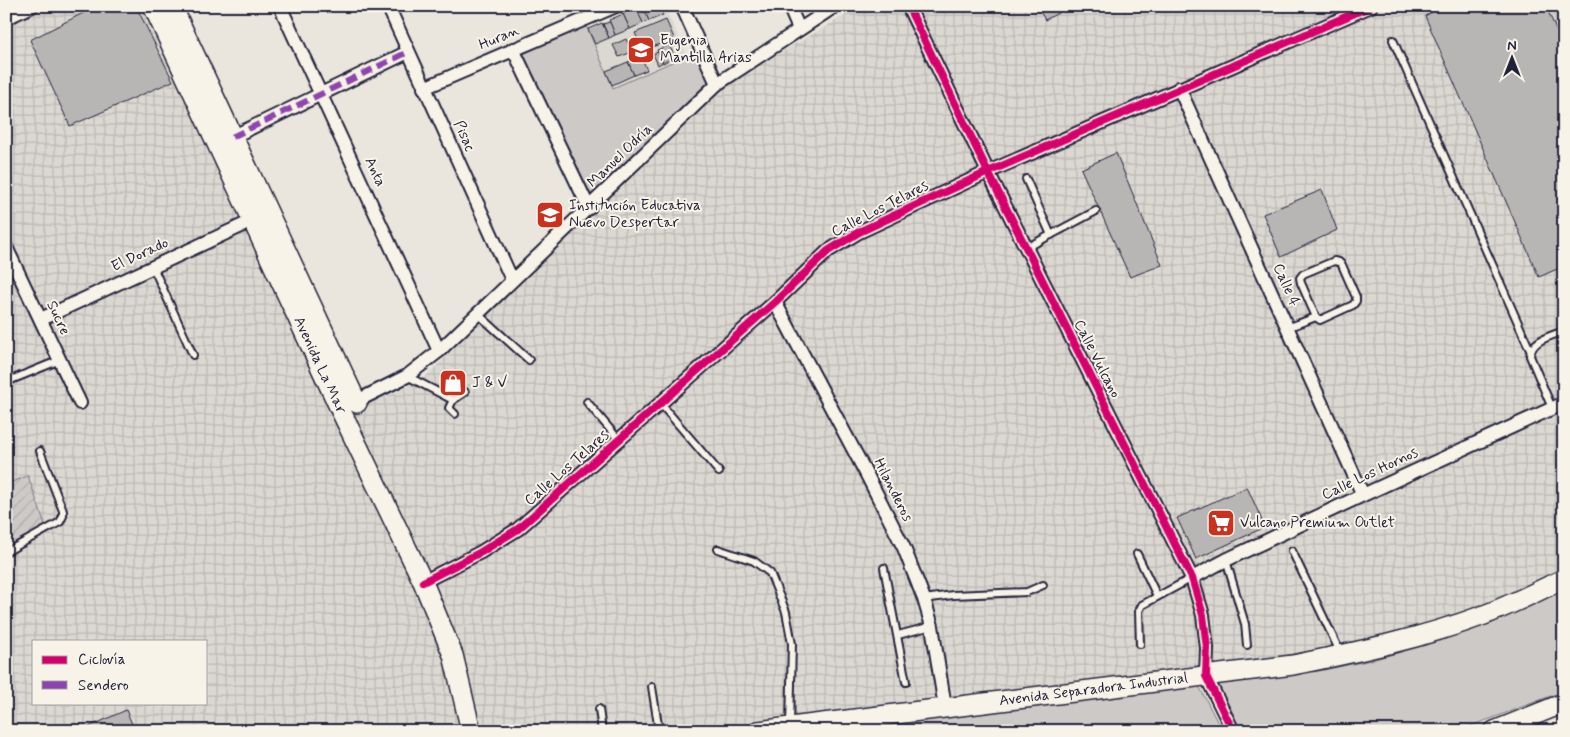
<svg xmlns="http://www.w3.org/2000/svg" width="1570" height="737" font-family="Mynerve,sans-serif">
<defs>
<pattern id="industrial-grid" width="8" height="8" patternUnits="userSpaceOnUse" patternTransform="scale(1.25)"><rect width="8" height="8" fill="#dbd8d2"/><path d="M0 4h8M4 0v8" fill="none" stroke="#bcb9b5"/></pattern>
<pattern id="garden-furrows" width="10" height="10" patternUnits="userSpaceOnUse" patternTransform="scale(1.25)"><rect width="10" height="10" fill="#cdc9c6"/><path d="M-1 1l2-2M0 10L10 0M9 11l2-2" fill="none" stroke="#b0acab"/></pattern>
</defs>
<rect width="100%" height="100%" fill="#eae6de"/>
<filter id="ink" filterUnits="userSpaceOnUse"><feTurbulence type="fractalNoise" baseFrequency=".02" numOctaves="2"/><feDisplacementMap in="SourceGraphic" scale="10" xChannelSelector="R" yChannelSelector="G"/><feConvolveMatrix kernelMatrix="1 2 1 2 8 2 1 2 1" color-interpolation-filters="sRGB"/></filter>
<g filter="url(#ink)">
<path fill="#dbd8d2" d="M641,6H664L687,55L613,88L588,29Z"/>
<path fill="url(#industrial-grid)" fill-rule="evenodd" d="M6,6H140L336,419L422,380L719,88L861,6H1564V573L1479,610L1306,656L714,731H6ZM34,641H206V703H34Z"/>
<g fill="#cdc9c6" stroke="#787680">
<path d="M585,23L613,88L697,51L711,79L588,199L519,51Z"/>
<path d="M1564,589V691L1458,731H1239L1214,681L1319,671L1371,660L1423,646L1490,623Z"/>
<path d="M1197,682L1222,731H833L1036,707Z"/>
</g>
<path fill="url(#garden-furrows)" stroke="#787680" d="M28,476L46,527L6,547V484Z"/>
<g fill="#b8b6b5" stroke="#22223b">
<path d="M97,6H136L173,81L70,126L30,40Z"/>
<path d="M659,6L663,15L649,21L642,6Z"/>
<path d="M1037,6H1071L1045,20Z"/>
<path d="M1443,6H1546L1564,49V266L1539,277L1425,16Z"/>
<path d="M643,7L649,21L643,23L636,10Z"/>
<path d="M636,8L643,23L630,29L623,14Z"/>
<path d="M623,14L630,29L615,35L609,20Z"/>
<path d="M666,20L674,38L643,51L635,33Z"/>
<path d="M610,22L615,35L609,38L603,24Z"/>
<path d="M602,23L609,38L595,44L588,29Z"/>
<path d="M626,39L632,52L619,57L613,45Z"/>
<path d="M669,45L675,57L663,63L657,50Z"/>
<path d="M658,52L663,62L658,65L653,54Z"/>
<path d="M641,56L647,70L634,75L628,62Z"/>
<path d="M628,62L634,75L612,85L606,71Z"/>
<path d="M1116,153L1162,265L1130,277L1081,169Z"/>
<path d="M1322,190L1337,230L1281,257L1263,214Z"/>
<path d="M1247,487L1265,527L1196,559L1177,518Z"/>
<path d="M126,710L135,731H80Z"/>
</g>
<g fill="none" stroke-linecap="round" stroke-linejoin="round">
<g stroke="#22223b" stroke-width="10">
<g id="lane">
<path d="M1393,40L1530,350"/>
<path d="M1026,179L1051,235"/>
<path d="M1026,248L1096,211"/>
<path d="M1334,261L1339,262L1342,265L1356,297V301L1353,305L1320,320L1316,317L1301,283L1300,278L1303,274Z"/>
<path d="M153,267L193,355"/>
<path d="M478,314L529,360"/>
<path d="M1287,328L1316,317"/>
<path d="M407,376L453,400"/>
<path d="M6,382L60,360"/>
<path d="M587,402L619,440"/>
<path d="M660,403L719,472"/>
<path d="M1552,408L1530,356C1531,340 1551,336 1564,331"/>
<path d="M455,414L449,408L453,400L465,392"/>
<path d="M718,549L754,561L770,573L786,612L792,644L790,725"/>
<path d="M1292,551L1341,654"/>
<path d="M6,552L60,522L63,516V511L40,451"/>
<path d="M1137,554L1157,596"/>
<path d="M1226,560L1245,624L1247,645"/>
<path d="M884,568L906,682"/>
<path d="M924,599L953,595L1027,592L1043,585"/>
<path d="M898,635L932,626"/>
<path d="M1140,644L1139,611L1142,605L1192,578"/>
<path d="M652,687L659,731"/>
<path d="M599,709L602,731"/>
</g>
</g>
<g stroke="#22223b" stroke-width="16">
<g id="street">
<path d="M280,6L439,351"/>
<path d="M388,6L512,280"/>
<path d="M682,6L717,84"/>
<path d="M789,6L799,29"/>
<path d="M908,6L988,172L1192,578L1203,615L1207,648L1206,676L1233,731"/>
<path d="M6,18L32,6"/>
<path d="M513,49L589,208"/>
<path d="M424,88L616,6"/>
<path d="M1179,88L1363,495"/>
<path d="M232,137L408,52"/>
<path d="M6,247L80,403"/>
<path d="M775,302L867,475L904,548L924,599L932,626L945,707"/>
<path d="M41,319L252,221"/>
<path d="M351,404L407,376L439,351L717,84L835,6"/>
<path d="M1192,578L1226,560L1363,495L1564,403"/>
<path d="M423,582L481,552L518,529L775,302L828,251L859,232L988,172L1371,6"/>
</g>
</g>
<g stroke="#22223b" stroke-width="22">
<g id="secondary">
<path id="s1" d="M153,6L340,409L423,582L453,655L471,731"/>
<path d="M172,6L357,403"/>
<path id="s2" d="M758,731L1293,665C1357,652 1422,638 1484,615C1511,605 1537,591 1564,579"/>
<path d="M1494,731L1564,703"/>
</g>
</g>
<use href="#lane" stroke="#f7f3e8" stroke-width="6"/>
<use href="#street" stroke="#f7f3e8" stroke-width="12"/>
<use href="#secondary" stroke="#f7f3e8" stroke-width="19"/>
<path stroke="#8e44ad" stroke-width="6" stroke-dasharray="12 6" stroke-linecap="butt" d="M232,137L408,52"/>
<g stroke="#f7f3e8" stroke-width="11">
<g id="cycleway">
<path d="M908,6L988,172L1192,578L1203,615L1207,648L1206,676L1233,731"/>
<path d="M423,582L481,552L518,529L775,302L828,251L859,232L988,172L1371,6"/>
</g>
</g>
<use href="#cycleway" stroke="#d6006c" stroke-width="8"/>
</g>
</g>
<defs>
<g id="school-square" transform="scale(1.4375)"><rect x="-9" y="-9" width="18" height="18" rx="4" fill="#c8321e" stroke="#f7f3e8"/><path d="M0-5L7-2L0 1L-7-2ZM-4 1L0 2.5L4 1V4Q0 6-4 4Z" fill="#fff"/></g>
<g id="shop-square" transform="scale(1.4375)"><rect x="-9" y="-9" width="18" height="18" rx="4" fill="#c8321e" stroke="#f7f3e8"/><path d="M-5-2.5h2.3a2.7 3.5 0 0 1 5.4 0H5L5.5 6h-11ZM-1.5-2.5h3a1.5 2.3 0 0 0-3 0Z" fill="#fff"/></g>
<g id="supermarket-square" transform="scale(1.4375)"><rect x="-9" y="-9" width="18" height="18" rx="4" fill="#c8321e" stroke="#f7f3e8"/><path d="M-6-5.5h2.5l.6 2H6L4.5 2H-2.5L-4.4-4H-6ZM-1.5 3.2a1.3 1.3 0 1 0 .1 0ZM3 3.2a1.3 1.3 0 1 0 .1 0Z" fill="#fff"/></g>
</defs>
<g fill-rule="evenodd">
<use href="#school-square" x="641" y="50"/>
<use href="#school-square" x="550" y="215"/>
<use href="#shop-square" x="453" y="383"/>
<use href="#supermarket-square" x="1221" y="523"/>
</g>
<g text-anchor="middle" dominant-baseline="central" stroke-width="4" stroke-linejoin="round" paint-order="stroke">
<g font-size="15" fill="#22223b" stroke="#f7f3e8">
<text transform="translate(499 38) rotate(-23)">Huran</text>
<text transform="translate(464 136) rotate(65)">Pisac</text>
<text transform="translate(620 156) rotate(-44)">Manuel Odría</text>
<text transform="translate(375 172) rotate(65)">Anta</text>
<text transform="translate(880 209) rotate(-27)">Calle Los Telares</text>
<text transform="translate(140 255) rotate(-25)">El Dorado</text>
<text transform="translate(1286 285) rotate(66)">Calle 4</text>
<text transform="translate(58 318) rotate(65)">Sucre</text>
<text transform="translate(1097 359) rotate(63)">Calle Vulcano</text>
<text stroke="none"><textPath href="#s1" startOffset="396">Avenida La Mar</textPath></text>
<text transform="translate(567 468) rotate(-41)">Calle Los Telares</text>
<text transform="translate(1370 474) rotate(-25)">Calle Los Hornos</text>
<text transform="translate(893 490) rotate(63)">Hilanderos</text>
<text stroke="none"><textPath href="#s2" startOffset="338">Avenida Separadora Industrial</textPath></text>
</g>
<g font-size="15" fill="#22223b" stroke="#f7f3e8" text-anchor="start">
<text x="660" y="41">Eugenia<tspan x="660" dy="17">Mantilla Arias</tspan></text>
<text x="569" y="206">Institución Educativa<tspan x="569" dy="17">Nuevo Despertar</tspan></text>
<text x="472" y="383">J &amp; V</text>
<text x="1240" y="523">Vulcano Premium Outlet</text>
</g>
</g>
<rect width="1570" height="737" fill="none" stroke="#f7f3e8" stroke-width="25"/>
<rect x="12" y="12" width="1545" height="712" fill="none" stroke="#22223b" stroke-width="2" filter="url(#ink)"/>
<rect x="32" y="640" width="175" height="65" fill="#f7f3e8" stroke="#a29fa3"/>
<rect x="42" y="656" width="25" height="8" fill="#d6006c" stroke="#a29fa3"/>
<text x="78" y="664" font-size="15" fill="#22223b">Ciclovía</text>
<rect x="42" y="681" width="25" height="8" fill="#8e44ad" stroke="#a29fa3"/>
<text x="78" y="690" font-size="15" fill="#22223b">Sendero</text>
<g transform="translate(1512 58)" stroke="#f7f3e8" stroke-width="4" paint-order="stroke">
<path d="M0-4L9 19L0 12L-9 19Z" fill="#22223b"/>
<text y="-8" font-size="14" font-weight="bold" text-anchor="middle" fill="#22223b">N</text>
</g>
</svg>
